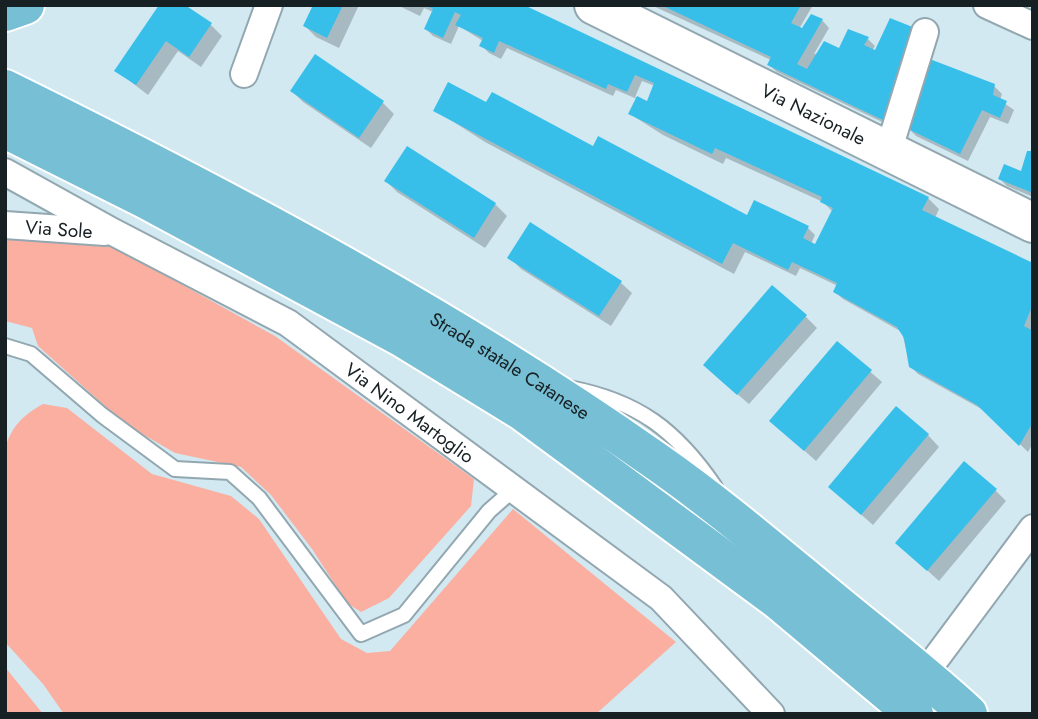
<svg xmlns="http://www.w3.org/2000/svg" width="1038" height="719" font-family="Jost,sans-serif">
<rect width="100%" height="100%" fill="#d2e9f2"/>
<g fill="#fbafa1">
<path d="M5,237L105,242L275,336L474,479L471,506L389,598L361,612L347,603L312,549L271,495L241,467L175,453L125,424L38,346L32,328L5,321Z"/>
<path d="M43,404L67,408L152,474L231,496L259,519L341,639L367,653L390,651L513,509L676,642L596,714H64L43,684L5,642V448C12,426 23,415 43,404Z"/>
<path d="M5,667L43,714H5Z"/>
</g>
<g fill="#0003" fill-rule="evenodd">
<path d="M161,5L211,25L222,36L201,67L178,51L148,95L117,71Z"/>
<path d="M315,5H359L339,48L316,37L305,26Z"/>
<path d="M397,5H519L928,198L939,209L935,218L1033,265V443L1028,452L987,412L918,374L910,366L902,332L843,299L835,292L838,286L800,268L796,276L745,252L734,274L485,142L435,110L485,104L748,218L808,228L815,235L811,244L816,247L833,212L823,202L726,158L723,164L663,135L630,114L637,99L616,90L613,96L507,48L501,59L489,53L481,45L483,41L459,26L451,44L433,36L426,29L433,12L424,8L420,16ZM642,81L655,86L647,103L635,97Z"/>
<path d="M651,5H813L799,29L803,30L822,20L829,28L814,54L840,50L868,39L875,46L872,51L876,53L895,128L777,72L769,65L771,60Z"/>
<path d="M315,57L383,103L394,114L371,148L303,102L292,91Z"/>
<path d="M994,86L1002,94L1000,100L1014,110L1008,124L990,117L968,161L916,136L908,128Z"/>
<path d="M407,148L495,204L507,216L485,248L397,192L386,181Z"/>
<path d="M1033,153V197L1007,186L1000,179L1022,174Z"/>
<path d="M510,258L620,282L632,293L611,326L521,269Z"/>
<path d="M805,316L817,328L749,404L716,376Z"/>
<path d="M837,343L882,382L816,461L771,421Z"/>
<path d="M928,435L939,447L873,525L830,487Z"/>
<path d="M995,490L1006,501L939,581L897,543Z"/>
</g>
<g fill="#37bfea">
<path d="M159,5H185L212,23L189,57L166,41L136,85L114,71Z"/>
<path d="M313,5H343L327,38L303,26Z"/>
<path d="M425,5H524L929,197L922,210L1033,263V304L1024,326L1033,331V422L1019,446L977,405L909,367L904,338L897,327L833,292L837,283L792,262L788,270L733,243L722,264L433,111L448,82L486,102L492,92L593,146L598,136L747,215L754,200L809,226L803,238L815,244L833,208L820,202L822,197L715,148L712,154L628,114L637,96L647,101L654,83L635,75L627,92L608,84L606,89L499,41L494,53L479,46L483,38L455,25L461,15L455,12L443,38L424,29L433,9Z"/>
<path d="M661,5H801L791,23L802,28L811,14L823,19L797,64L807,69L824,41L839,48L848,29L869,37L864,45L875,50L890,18L915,28L887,122L767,65L771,57Z"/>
<path d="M315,54L384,101L359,138L290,91Z"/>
<path d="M927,58L995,84L993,95L1007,101L1000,118L982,110L960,154L906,128Z"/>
<path d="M407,146L496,203L474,238L384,181Z"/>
<path d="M1027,151H1033V193L998,179L1004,164L1021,171Z"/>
<path d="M530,222L622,281L599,316L507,258Z"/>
<path d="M772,285L807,315L737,395L703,365Z"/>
<path d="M837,341L872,370L804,451L769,421Z"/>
<path d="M896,406L929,434L861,515L828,487Z"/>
<path d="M964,461L997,489L927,571L895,543Z"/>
</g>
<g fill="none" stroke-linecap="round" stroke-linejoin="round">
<g stroke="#92a7b0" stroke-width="18">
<g id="lane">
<path d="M5,346L31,354L102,415L175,469L230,472L259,498L361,634L404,615L489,511L514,489"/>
<path d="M569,388C638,401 676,430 715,487"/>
</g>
</g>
<g stroke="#92a7b0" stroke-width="30">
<g id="street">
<path d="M987,5L1033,26"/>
<path d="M244,74L269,5"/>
<path d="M888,152L925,32"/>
<path id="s1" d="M5,172L113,232L288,323L661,598L771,714"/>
<path id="s2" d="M5,225L105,232"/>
<path d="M937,657L1033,528"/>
</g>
</g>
<g stroke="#92a7b0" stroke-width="42">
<g id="secondary">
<path id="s3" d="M594,5L1033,223"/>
</g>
</g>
<g stroke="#fff" stroke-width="42">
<g id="primary">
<path d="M5,12L25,5"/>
<path id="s4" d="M5,89C228,199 449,316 653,459C718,504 778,556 839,606C883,642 927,676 968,714"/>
<path d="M5,129L147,200L403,338L522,411L778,600L914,714"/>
</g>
</g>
<use href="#lane" stroke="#fff" stroke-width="14"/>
<use href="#street" stroke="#fff" stroke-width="26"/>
<use href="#secondary" stroke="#fff" stroke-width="38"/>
<use href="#primary" stroke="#77bfd5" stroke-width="38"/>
</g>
<g text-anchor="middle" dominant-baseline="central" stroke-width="5" stroke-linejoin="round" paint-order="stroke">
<g font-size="19" fill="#172023" stroke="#fff">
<text stroke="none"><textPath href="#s3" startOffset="245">Via Nazionale</textPath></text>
<text stroke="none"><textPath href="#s2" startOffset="54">Via Sole</textPath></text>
<text stroke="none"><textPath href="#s4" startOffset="576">Strada statale Catanese</textPath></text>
<text stroke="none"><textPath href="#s1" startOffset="472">Via Nino Martoglio</textPath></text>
</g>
</g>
<rect width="1038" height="719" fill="none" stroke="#172023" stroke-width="14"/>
</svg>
